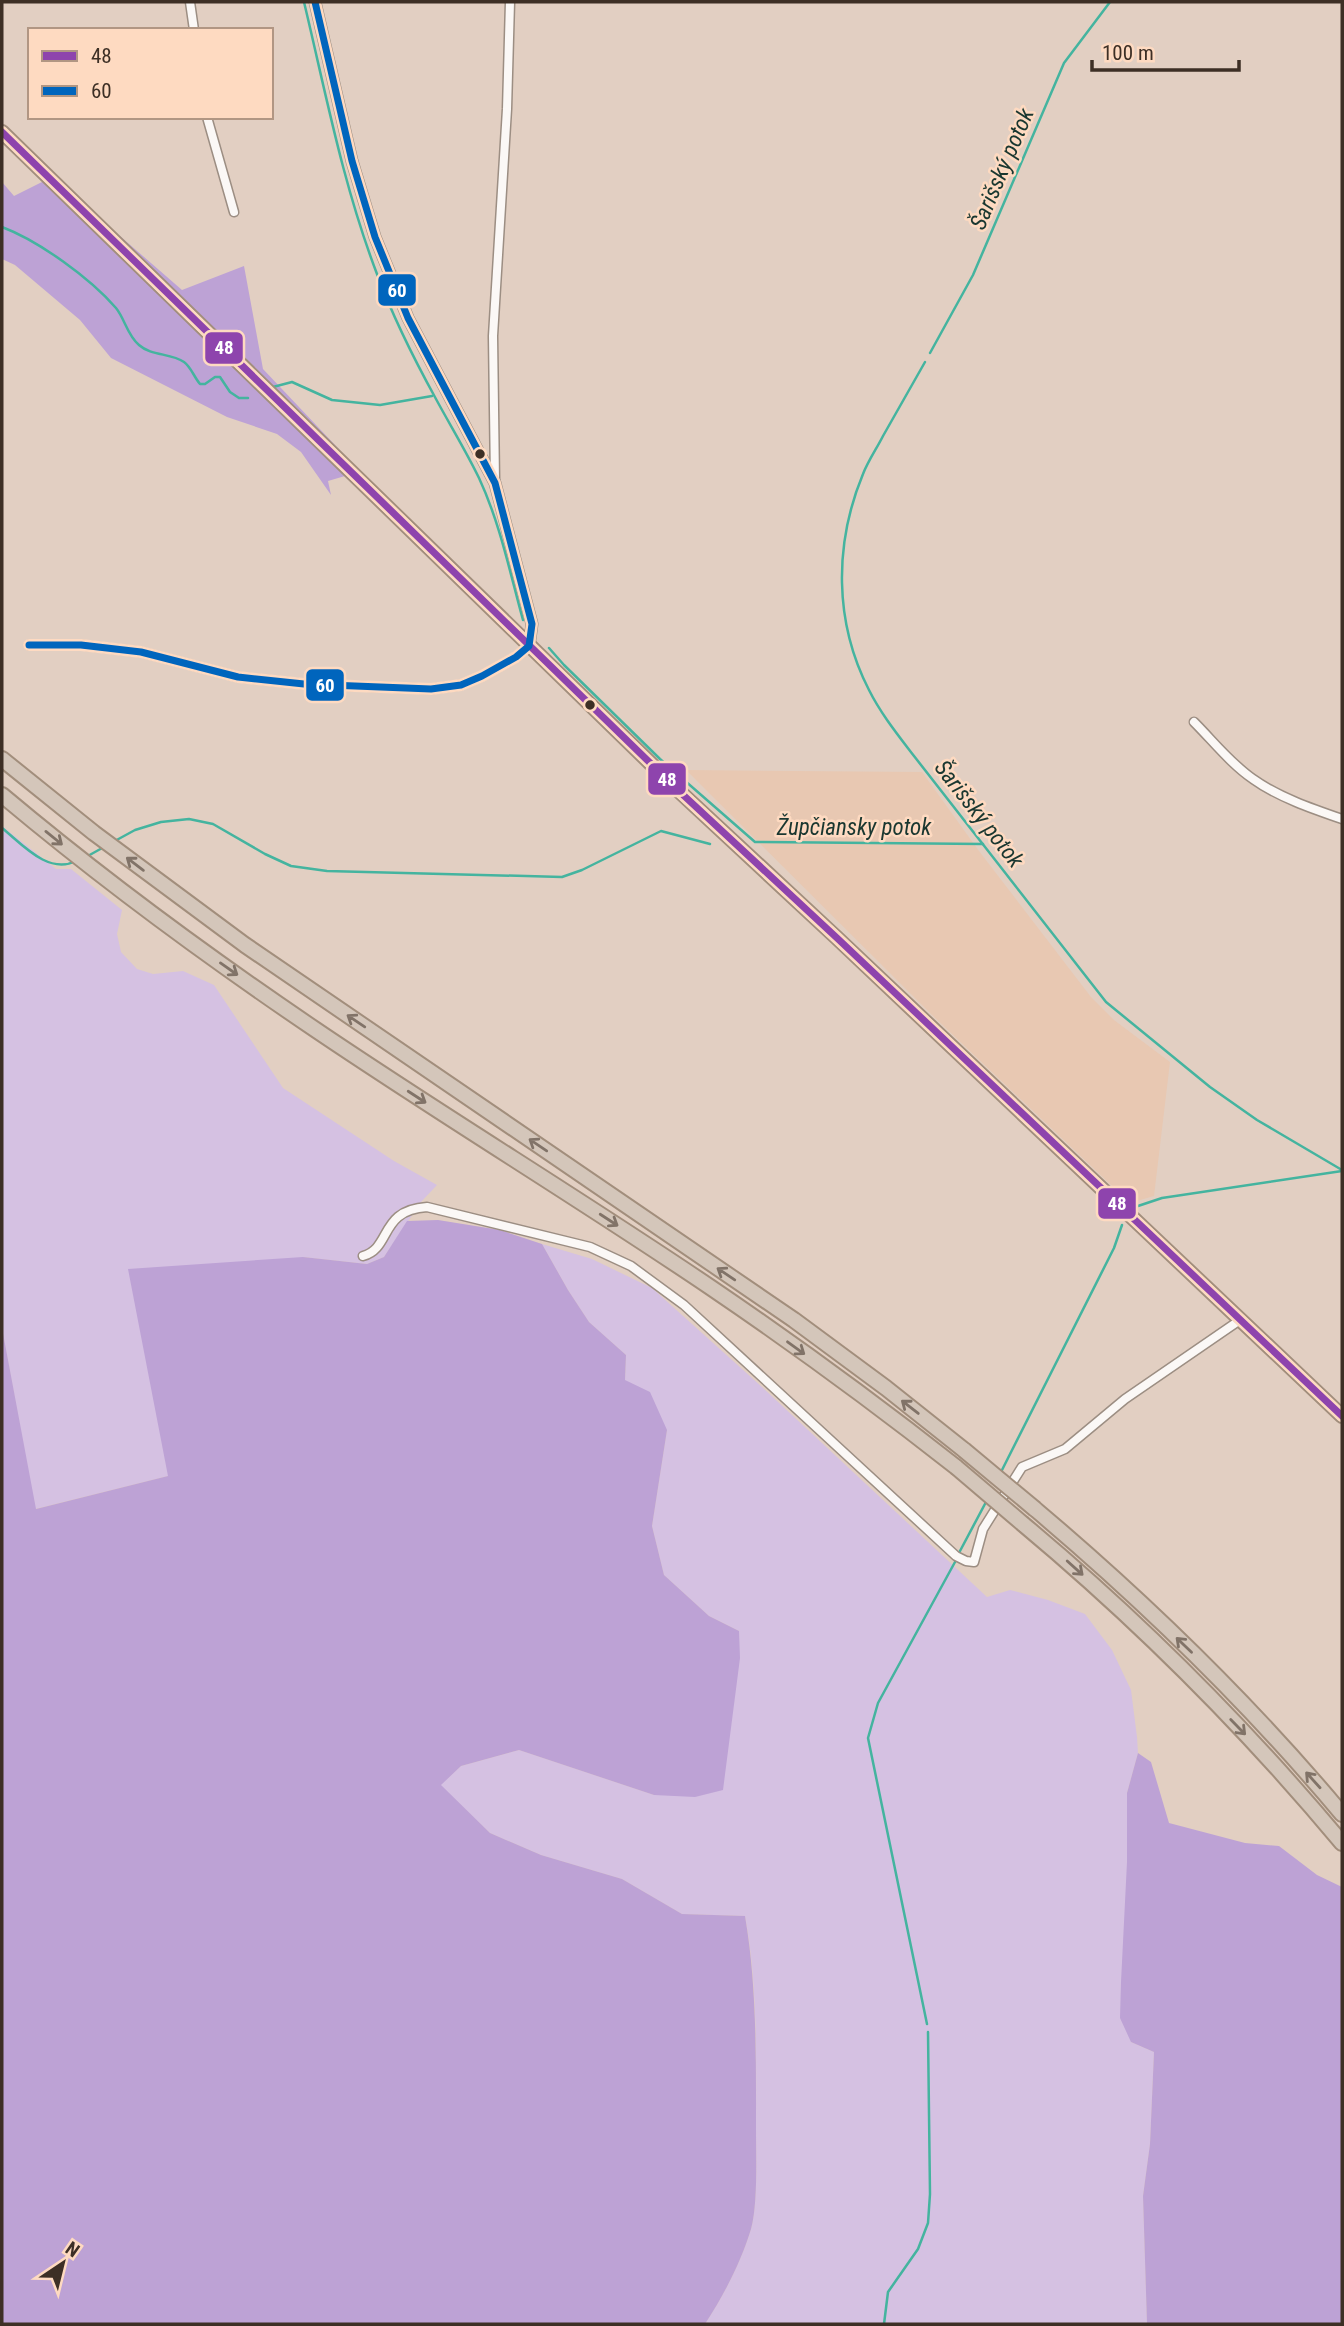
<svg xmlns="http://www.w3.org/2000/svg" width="1344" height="2326" font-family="'Roboto Condensed',sans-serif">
<rect width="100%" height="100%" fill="#e2cfc2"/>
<path fill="#e8c8b2" d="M686,770L922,772L979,851L1091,997L1114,1020L1170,1062L1154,1196L1130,1203L932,1015Z"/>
<g fill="#d5c1e2">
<path d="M2,826L56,869H71L122,910L117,934L121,952L137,969L153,974L183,971L214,985L283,1088L394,1161L437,1185L421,1202L384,1257L367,1264L303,1257L168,1476L35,1509L2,1328Z"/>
<path d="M542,1244L592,1259L652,1288L762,1387L987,1597L1010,1590L1048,1600L1085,1614L1112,1650L1131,1690L1137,1737L1138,1753L1127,1793L1131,2042L1154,2052L1150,2144L1143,2196L1147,2324H705C724,2295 741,2262 751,2229C758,2204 756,2155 756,2128C756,2057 758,1986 745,1916L682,1914L622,1879L541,1855L490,1833L440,1785L461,1766L519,1750L654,1795L739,1631L709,1616L664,1575L652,1526L667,1430L625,1380L626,1355L589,1322L568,1290Z"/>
</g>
<g fill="#bda2d5">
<path d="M52,177L182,290L244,266L263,369L352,463L345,476L328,481L331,495L301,452L277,434L227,417L111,358L80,320L15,265L2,259V182L14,196Z"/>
<path d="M438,1220L500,1230L542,1244L568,1290L589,1322L626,1355L625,1380L650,1392L667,1430L652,1526L664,1575L709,1616L739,1631L740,1658L723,1790L695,1797L654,1795L519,1750L461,1766L441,1785L490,1833L541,1855L622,1879L682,1914L745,1916C757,1986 756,2057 756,2128C756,2155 758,2204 751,2229C741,2262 724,2295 705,2324H2V1328L36,1509L168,1476L128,1269L303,1257L367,1264L384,1257L407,1221Z"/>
<path d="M1138,1753L1151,1762L1169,1823L1245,1843L1279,1846L1317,1875L1342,1887V2324H1147L1143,2196L1150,2144L1154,2052L1131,2042L1120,2018L1121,1982L1127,1862V1793Z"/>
</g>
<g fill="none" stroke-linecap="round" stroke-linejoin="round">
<g stroke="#44b49f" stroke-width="2.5">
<path d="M304,2C326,94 343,185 377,274C393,317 414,359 436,399C450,425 466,451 479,478C500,523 510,573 523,620"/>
<path d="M2,227C39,241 90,278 116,308C125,319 127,335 139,345C151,356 171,353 184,362C191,367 194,377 200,384H205L215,377H220L230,392L239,398H248"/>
<path d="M930,353L973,275L1064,63L1110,2"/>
<path d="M925,362C911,387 897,411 883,436C877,448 868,461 863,474C834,544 834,622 869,690C881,714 898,735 914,756L1106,1002L1210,1087L1257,1120L1342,1170"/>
<path d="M273,387L292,382L332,400L380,405L432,396"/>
<path d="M549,648L564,665L660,759L755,842L983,844"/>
<path d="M2,828C22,844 48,875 76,861"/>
<path d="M113,842L135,830L161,822L189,819L213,824L265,854L291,866L327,871L562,877L582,870L661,831L710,844"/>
<path d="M86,857L104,847"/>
<path d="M1138,1206L1162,1198L1342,1171"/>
<path d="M1000,1474L1114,1248L1122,1225"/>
<path d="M960,1551L986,1502"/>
<path d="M927,2024L868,1738L878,1703L955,1562"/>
<path d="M884,2324L888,2292L918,2249L928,2223L930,2194L928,2032"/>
</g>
<g stroke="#9c8e83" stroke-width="11">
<g id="minor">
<path d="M190,2L194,30"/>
<path d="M207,117L234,212"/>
<path d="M495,481L493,336L507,109L510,2"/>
<path d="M29,645H81L141,652L238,677L304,684L431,689L461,685L482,676L516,657L529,646"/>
<path d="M1194,722C1213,741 1231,764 1253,779C1278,797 1313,809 1342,819"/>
<path d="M363,1256C392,1248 379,1210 427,1207L590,1247L631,1266L684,1305L956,1556L966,1561L974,1562L983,1529L1022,1467L1065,1449L1125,1399L1240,1320"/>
</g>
</g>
<g stroke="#9c8e83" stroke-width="13">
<path id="tertiary" d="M315,2L352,161L375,237L408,318L495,483L532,624L529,646"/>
</g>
<g stroke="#a28e7c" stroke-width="16">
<path id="primary" d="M2,132L680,792L837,938L1342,1416"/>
</g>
<g stroke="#a28e7c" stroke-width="18">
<g id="motorway">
<path d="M2,759L94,833L245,945L794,1320L886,1388L964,1450"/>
<path d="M2,795C102,879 208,957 316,1030C446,1118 580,1199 710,1287C794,1344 876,1404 956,1467"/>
<path d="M1035,1509C1145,1602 1250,1704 1342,1814"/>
<path d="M1023,1524C1138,1620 1246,1728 1342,1843"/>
</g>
</g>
<use href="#minor" stroke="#fbf8f6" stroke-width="8"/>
<use href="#tertiary" stroke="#fbf8f6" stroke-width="10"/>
<use href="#primary" stroke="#e3dad2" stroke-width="12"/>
<use href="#motorway" stroke="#d4c6ba" stroke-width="14"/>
<g stroke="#a28e7c" stroke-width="18" stroke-linecap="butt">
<g id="motorway-bridge">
<path d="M964,1450L1035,1509"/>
<path d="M956,1467L1023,1524"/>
</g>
</g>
<use href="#motorway-bridge" stroke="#d4c6ba" stroke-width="14"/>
<g stroke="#fedac1" stroke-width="12">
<path id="bus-1" d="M2,132L680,792L837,938L1342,1416"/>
</g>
<g stroke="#fedac1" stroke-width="12">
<path id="bus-2" d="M29,645H81L141,652L238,677L304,684L431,689L461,685L482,676L516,657L529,646L532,624L495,483L408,318L375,237L352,161L315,2"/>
</g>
<use href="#bus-1" stroke="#8e44ad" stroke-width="7"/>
<use href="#bus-2" stroke="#0065bd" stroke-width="7"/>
</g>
<defs><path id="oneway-shaft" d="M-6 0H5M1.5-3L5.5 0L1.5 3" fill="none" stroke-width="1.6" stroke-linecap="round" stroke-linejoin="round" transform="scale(1.75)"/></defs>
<g stroke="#817368">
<use href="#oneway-shaft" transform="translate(54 838) rotate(39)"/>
<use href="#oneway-shaft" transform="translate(135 864) rotate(-143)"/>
<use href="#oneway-shaft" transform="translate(229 969) rotate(35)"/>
<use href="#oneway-shaft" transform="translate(356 1021) rotate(-146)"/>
<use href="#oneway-shaft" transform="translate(417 1097) rotate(33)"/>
<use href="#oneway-shaft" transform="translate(538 1145) rotate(-146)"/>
<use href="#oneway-shaft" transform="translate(609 1220) rotate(33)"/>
<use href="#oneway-shaft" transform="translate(726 1274) rotate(-146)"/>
<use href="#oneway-shaft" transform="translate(796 1348) rotate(36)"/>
<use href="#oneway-shaft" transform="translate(910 1407) rotate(-142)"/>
<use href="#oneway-shaft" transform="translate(1075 1568) rotate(42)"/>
<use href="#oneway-shaft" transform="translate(1184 1645) rotate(-136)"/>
<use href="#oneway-shaft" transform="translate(1238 1727) rotate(46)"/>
<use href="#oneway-shaft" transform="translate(1313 1780) rotate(-132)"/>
</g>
<g fill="#3d2f25" stroke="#fedac1" stroke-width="2.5">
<circle cx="480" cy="454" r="6"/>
<circle cx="590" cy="705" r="6"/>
</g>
<g text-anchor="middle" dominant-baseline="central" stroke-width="5" stroke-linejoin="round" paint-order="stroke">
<g font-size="23" font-style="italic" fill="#1a3730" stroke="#fedac1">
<text transform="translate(1002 169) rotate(-67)">Šarišský potok</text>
<text transform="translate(979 814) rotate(52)">Šarišský potok</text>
<text x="854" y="827">Župčiansky potok</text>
</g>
</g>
<g stroke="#fedac1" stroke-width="2.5">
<rect x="377" y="273" width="40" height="34" rx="7" fill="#0065bd"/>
<rect x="204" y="331" width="40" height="34" rx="7" fill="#8e44ad"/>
<rect x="305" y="668" width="40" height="34" rx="7" fill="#0065bd"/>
<rect x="647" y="762" width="40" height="34" rx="7" fill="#8e44ad"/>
<rect x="1097" y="1187" width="40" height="33" rx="7" fill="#8e44ad"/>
</g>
<g font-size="19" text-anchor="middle" font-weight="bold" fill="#fff">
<text x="397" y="297">60</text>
<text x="224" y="354">48</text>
<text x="325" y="692">60</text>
<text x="667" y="786">48</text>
<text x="1117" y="1210">48</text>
</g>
<rect width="1344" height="2326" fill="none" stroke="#3d2f25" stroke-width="7"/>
<rect x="28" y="28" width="245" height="91" fill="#fedac1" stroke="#b19683" stroke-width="2"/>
<rect x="42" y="51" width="35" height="10" fill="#8e44ad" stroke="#b19683" stroke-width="2"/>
<text x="91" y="63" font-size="21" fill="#3d2f25">48</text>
<rect x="42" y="86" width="35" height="10" fill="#0065bd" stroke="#b19683" stroke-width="2"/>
<text x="91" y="98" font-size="21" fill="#3d2f25">60</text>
<g transform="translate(63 2263) rotate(35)" stroke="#fedac1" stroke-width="5" paint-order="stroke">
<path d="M0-5L12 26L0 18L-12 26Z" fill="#3d2f25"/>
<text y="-10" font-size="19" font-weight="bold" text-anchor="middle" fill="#3d2f25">N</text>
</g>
<path d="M1092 60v10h147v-10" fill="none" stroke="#3d2f25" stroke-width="3.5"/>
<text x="1102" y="60" font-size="21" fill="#3d2f25" stroke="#fedac1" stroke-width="5" paint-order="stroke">100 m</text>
</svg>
